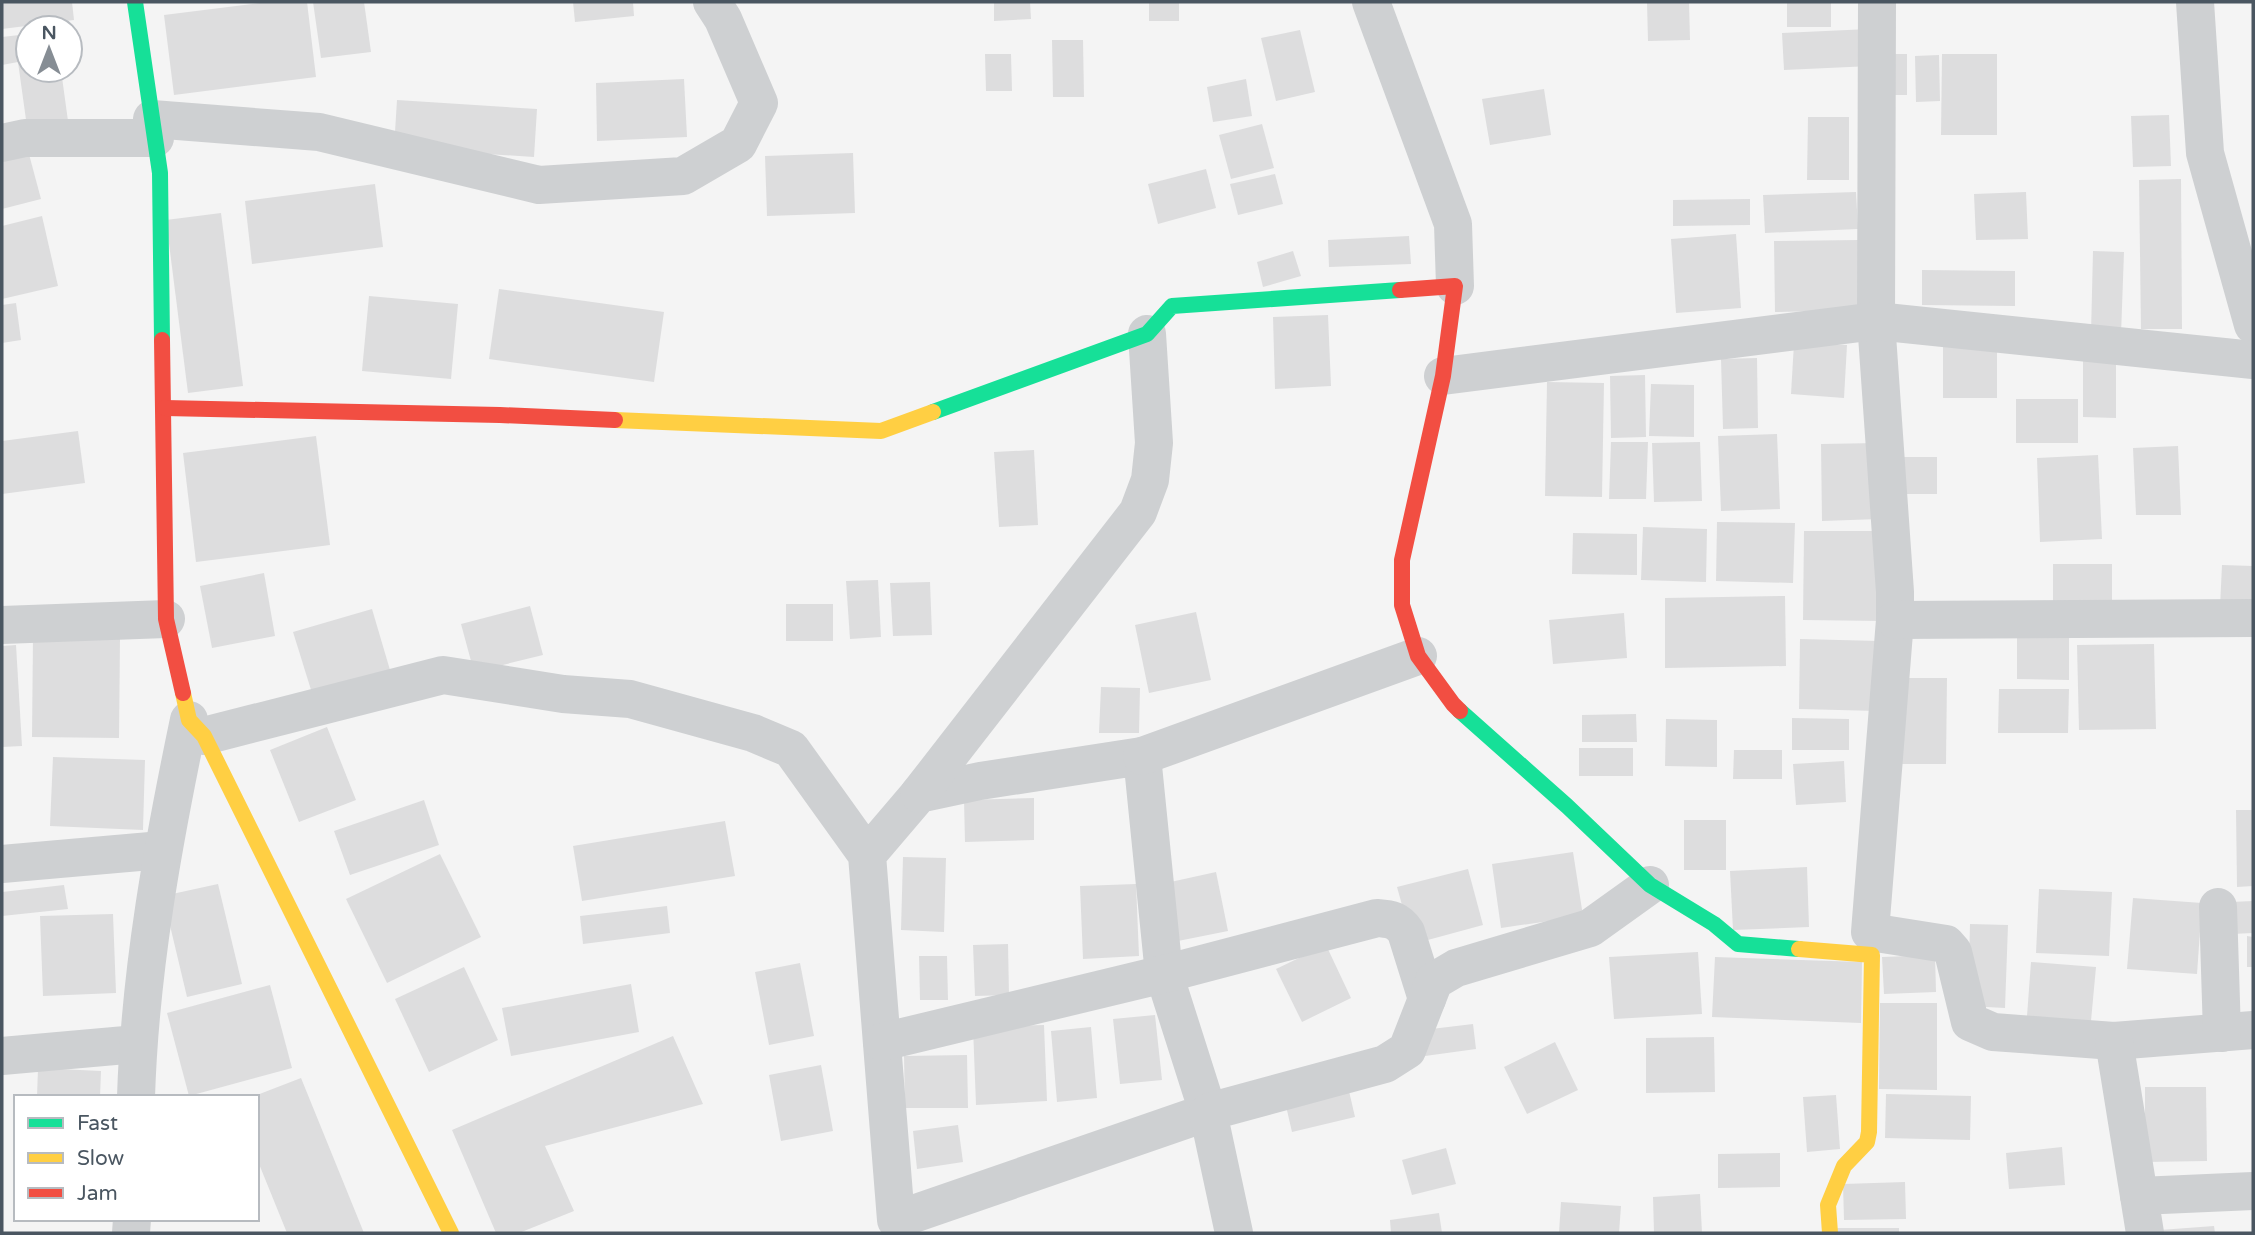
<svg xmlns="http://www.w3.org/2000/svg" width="2255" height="1235" font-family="'Varela Round',sans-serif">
<rect width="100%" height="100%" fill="#f4f4f4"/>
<g fill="#ddddde">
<path d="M2,2H72L74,20L2,29Z"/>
<path d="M267,2H307L316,77L174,95L164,15Z"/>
<path d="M313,2H364L371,52L321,58Z"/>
<path d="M573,2H633L634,16L575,22Z"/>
<path d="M994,2H1030L1031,19L994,21Z"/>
<rect x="1149" y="2" width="30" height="19"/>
<path d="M1647,2H1689L1690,40L1648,41Z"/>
<rect x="1787" y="2" width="44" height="25"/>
<path d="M1869,29L1871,66L1784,70L1782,33Z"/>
<path d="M1300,30L1315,92L1276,101L1261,38Z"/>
<path d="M28,34V70H61L68,121L27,127L18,62L2,65V37Z"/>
<path d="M1052,40H1083L1084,97H1053Z"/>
<path d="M985,54H1011L1012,91H986Z"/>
<rect x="1882" y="54" width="25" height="41"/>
<path d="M1942,54H1997V135H1941Z"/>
<path d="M1939,55L1940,101L1916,102L1915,56Z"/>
<path d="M684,79L687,137L597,141L596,83Z"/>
<path d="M1246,79L1252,116L1213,122L1207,87Z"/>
<path d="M1544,89L1551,135L1490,145L1482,99Z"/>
<path d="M397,100L537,109L534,157L394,148Z"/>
<path d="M2169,115L2171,166L2133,167L2131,116Z"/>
<path d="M1808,117H1849V180H1807Z"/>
<path d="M1262,124L1274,168L1231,179L1219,135Z"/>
<path d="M26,143L41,199L2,209V150Z"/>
<path d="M853,153L855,213L767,216L765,156Z"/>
<path d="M1206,169L1216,208L1158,224L1148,184Z"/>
<path d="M1275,174L1283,204L1238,215L1230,184Z"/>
<path d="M2181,179L2182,329H2141L2139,180Z"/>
<path d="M375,184L383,247L252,264L245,201Z"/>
<path d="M1856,192L1858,229L1765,233L1763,195Z"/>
<path d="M2026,192L2028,239L1976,240L1974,194Z"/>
<path d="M1750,199V225L1673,226V200Z"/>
<path d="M221,213L243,386L188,393L166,220Z"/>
<path d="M42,216L58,286L2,299V226Z"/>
<path d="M1736,234L1741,308L1676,313L1671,239Z"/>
<path d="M1409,236L1411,264L1329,267L1328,240Z"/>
<path d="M1859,240L1860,310L1775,312L1774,241Z"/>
<path d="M1293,251L1301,276L1263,287L1257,262Z"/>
<path d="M2093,251L2124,252L2121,335L2091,334Z"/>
<path d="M1922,270L2015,271V306L1922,305Z"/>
<path d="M499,289L664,312L654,382L489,359Z"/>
<path d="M369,296L458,304L451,379L362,371Z"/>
<path d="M16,303L21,340L2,343V305Z"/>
<path d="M1328,315L1331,386L1275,389L1273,317Z"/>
<path d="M1794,343L1847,345L1844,398L1791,394Z"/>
<rect x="1943" y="344" width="54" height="54"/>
<path d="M2083,347H2116V418L2083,417Z"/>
<path d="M1757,358L1758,428L1723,429L1721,359Z"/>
<path d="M1645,375L1646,437L1611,438L1610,376Z"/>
<path d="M1547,382L1604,383L1602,497L1545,496Z"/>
<path d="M1651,384L1694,385V437L1649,436Z"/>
<rect x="2016" y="399" width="62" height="44"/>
<path d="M78,431L85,483L2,494V441Z"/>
<path d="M1777,434L1780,509L1721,511L1718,436Z"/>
<path d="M316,436L330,545L196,562L183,453Z"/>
<path d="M1611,442H1648L1646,499H1609Z"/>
<path d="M1700,442L1702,501L1654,502L1652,443Z"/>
<path d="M1878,443L1879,519L1822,521L1821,444Z"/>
<path d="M2178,446L2181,515H2136L2133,448Z"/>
<path d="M1034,450L1038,525L999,527L994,452Z"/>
<path d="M2098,455L2102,539L2040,542L2037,458Z"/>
<rect x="1900" y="457" width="37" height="37"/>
<path d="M1717,522L1795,523L1793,583L1716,581Z"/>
<path d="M1643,527L1707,529L1706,582L1641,580Z"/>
<path d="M1804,531H1885L1884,621L1803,620Z"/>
<path d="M1573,533L1637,534V575L1572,574Z"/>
<path d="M2053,564H2112V612L2053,611Z"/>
<path d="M2222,565L2253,566V608L2220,607Z"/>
<path d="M264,573L275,636L212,648L200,586Z"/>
<path d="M878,580L881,637L850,639L846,581Z"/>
<path d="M930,582L932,635L893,636L890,583Z"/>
<path d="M1785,596L1786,666L1665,668V598Z"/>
<rect x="786" y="604" width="47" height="37"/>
<path d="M530,606L543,655L474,672L461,624Z"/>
<path d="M372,609L390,670L312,693L293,632Z"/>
<path d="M1196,612L1211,680L1149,693L1135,625Z"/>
<path d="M1624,613L1627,658L1553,664L1549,620Z"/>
<path d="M2017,628H2069V680L2017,679Z"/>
<path d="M33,636L120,638L119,738L32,737Z"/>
<path d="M1800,639L1879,641L1878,711L1799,709Z"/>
<path d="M2154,644L2156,729L2079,730L2077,645Z"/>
<path d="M16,645L22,746L2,747V646Z"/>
<path d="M1900,678H1947L1946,764H1899Z"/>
<path d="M1101,687L1140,688L1139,733H1099Z"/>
<path d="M1999,689H2069L2068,733H1998Z"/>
<path d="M1636,714L1637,742H1582V715Z"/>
<path d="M1792,718L1849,719V750H1792Z"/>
<path d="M1666,719L1717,720V767L1665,766Z"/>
<path d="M327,727L356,800L299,822L270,750Z"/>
<rect x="1579" y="748" width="54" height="28"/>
<path d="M1734,750H1782V779H1733Z"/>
<path d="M53,757L145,760L143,830L50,826Z"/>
<path d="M1844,761L1846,802L1796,805L1793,764Z"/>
<path d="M1034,798V840L965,842L964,800Z"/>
<path d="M424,800L439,845L350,875L334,831Z"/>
<path d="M2236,810H2253V886L2237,887Z"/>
<rect x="1684" y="820" width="42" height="50"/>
<path d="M725,821L735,876L582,901L573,846Z"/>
<path d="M1573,852L1583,916L1501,928L1492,864Z"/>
<path d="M440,854L481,937L387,983L346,899Z"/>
<path d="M903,857L946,858L944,932L901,930Z"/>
<path d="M1807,867L1809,927L1733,930L1730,871Z"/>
<path d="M1468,869L1483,925L1413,944L1397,887Z"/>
<path d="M1216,872L1228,931L1178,941L1166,883Z"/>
<path d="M218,884L242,984L187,997L163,896Z"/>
<path d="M1136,884L1139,956L1083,959L1080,886Z"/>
<path d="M64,885L68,909L2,916V892Z"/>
<path d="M2039,889L2112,892L2109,956L2036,953Z"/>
<path d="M2133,898L2202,903L2197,974L2127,969Z"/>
<path d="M2253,901V933L2232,934L2231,902Z"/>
<path d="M667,906L670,933L583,944L580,916Z"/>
<path d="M113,914L116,993L43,996L40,916Z"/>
<path d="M1970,924L2008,925L2005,1008L1968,1006Z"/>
<path d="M2247,936L2253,937V967H2247Z"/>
<path d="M1008,944L1009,995L975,996L973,945Z"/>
<path d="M1326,945L1351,998L1302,1022L1276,969Z"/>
<path d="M1698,952L1702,1014L1614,1019L1609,957Z"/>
<path d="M1935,955L1936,992L1884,994L1882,957Z"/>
<path d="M919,956H947L948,1000H920Z"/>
<path d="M1715,957L1862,962L1861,1023L1712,1017Z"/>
<path d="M2031,962L2096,967L2091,1021L2027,1016Z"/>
<path d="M800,963L814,1036L769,1045L755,972Z"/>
<path d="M464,967L498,1040L429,1072L395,999Z"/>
<path d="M631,984L639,1032L511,1056L502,1008Z"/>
<path d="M270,985L292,1068L189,1096L167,1013Z"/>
<path d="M1880,1003H1937V1090L1879,1089Z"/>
<path d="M1155,1015L1162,1080L1120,1084L1113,1019Z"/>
<path d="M1473,1024L1476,1049L1425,1056L1423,1030Z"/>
<path d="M1044,1025L1047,1101L976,1105L973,1027Z"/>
<path d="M1091,1027L1097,1098L1057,1102L1051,1031Z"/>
<path d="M673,1036L703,1104L545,1146L574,1211L519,1233H496L452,1130Z"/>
<path d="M1714,1037L1715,1092L1646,1093V1038Z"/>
<path d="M1555,1042L1578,1090L1527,1114L1504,1067Z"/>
<path d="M967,1055L968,1108H905L904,1056Z"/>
<path d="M821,1065L833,1131L781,1141L769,1075Z"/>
<path d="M38,1068L101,1071L100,1097H37Z"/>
<path d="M301,1078L364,1233H287L257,1159V1095Z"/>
<path d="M2145,1087H2206L2207,1161L2145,1162Z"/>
<path d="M1349,1091L1355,1117L1292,1132L1286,1106Z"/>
<path d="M1886,1094L1971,1096L1970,1140L1885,1138Z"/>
<path d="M1836,1095L1840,1149L1807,1152L1803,1097Z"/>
<path d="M958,1125L963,1162L917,1169L913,1131Z"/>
<path d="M2062,1147L2065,1185L2009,1189L2006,1153Z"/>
<path d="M1446,1148L1456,1184L1412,1195L1402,1160Z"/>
<path d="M1780,1153V1187L1718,1188V1154Z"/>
<path d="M1905,1182L1906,1219L1844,1220L1843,1184Z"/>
<path d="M1700,1194L1702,1233H1654L1653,1197Z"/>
<path d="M1561,1202L1621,1206L1619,1233H1559Z"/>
<path d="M1439,1213L1442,1233H1391L1390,1220Z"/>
<path d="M2214,1226L2215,1233H2160V1230Z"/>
<rect x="1833" y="1228" width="66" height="5"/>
</g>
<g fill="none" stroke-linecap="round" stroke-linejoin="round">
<g stroke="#ced0d2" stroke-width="38">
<path d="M1371,2L1453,224L1455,286"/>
<path d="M1877,2L1876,321L1895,592V620L1870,932L1946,944L1953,952L1970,1022L1993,1032L2114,1041L2253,1030"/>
<path d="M2195,2L2205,153L2253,325"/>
<path d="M152,119L319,132L539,185L683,176L738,144L759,103L723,19L712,2"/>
<path d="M2,143L25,138H155"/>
<path d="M1443,376L1876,321L2253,360"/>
<path d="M1895,620L2253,618"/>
<path d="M2,625L166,619"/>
<path d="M204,736L443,675L563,694L630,699L753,733L791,749L867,855L896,1220L1208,1112L1164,974L1142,756L980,781L919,794L867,855"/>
<path d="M1142,756L1418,656"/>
<path d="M919,794L1138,512L1150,480L1154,443L1147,334"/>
<path d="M2,864L162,850"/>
<path d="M2218,907L2222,1033"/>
<path d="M2114,1041L2145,1233"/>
<path d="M882,1042L1164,974L1377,918C1391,919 1398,920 1406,932L1427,999"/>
<path d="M2,1056L137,1044"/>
<path d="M136,1097C140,970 163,844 189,720"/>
<path d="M2139,1196L2253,1191"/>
<path d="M131,1233L132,1219"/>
<path d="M1234,1233L1208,1112L1385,1064L1407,1050L1434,981L1456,968L1590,928L1650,885"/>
</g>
<g stroke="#16e098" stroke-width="16">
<path d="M135,2L160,173L162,340"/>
<path d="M933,412L1147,334L1172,306L1400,290"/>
<path d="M1460,711L1567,806L1650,885L1714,924L1738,944L1799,949"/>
</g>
<g stroke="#ffcf43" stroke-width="16">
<path d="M615,420L881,431L933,412"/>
<path d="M183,693L189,720L204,736L451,1233"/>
<path d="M1799,949L1872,955L1869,1132L1867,1142L1844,1166L1828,1205L1830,1233"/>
</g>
<g stroke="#f24e42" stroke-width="16">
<path d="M1400,290L1455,286L1443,376L1402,560V605L1418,656L1453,704L1460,711"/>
<path d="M162,340L166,619L183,693"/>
<path d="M165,408L500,415L615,420"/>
</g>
</g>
<rect width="2255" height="1235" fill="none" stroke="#4a5661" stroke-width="7"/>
<rect x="14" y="1095" width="245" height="126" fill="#ffffff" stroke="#b7bbc0" stroke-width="2"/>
<rect x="28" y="1118" width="35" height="10" fill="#16e098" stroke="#b7bbc0" stroke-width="2"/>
<text x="77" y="1130" font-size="21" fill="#4a5661">Fast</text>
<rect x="28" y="1153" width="35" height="10" fill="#ffcf43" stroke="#b7bbc0" stroke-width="2"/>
<text x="77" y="1165" font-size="21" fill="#4a5661">Slow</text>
<rect x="28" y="1188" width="35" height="10" fill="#f24e42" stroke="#b7bbc0" stroke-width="2"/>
<text x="77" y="1200" font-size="21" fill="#4a5661">Jam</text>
<g transform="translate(49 49)"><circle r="33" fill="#ffffff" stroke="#b7bbc0" stroke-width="2"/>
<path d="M0-5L12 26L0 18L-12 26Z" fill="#868d94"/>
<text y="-10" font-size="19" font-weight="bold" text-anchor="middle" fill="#4a5661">N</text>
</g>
</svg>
